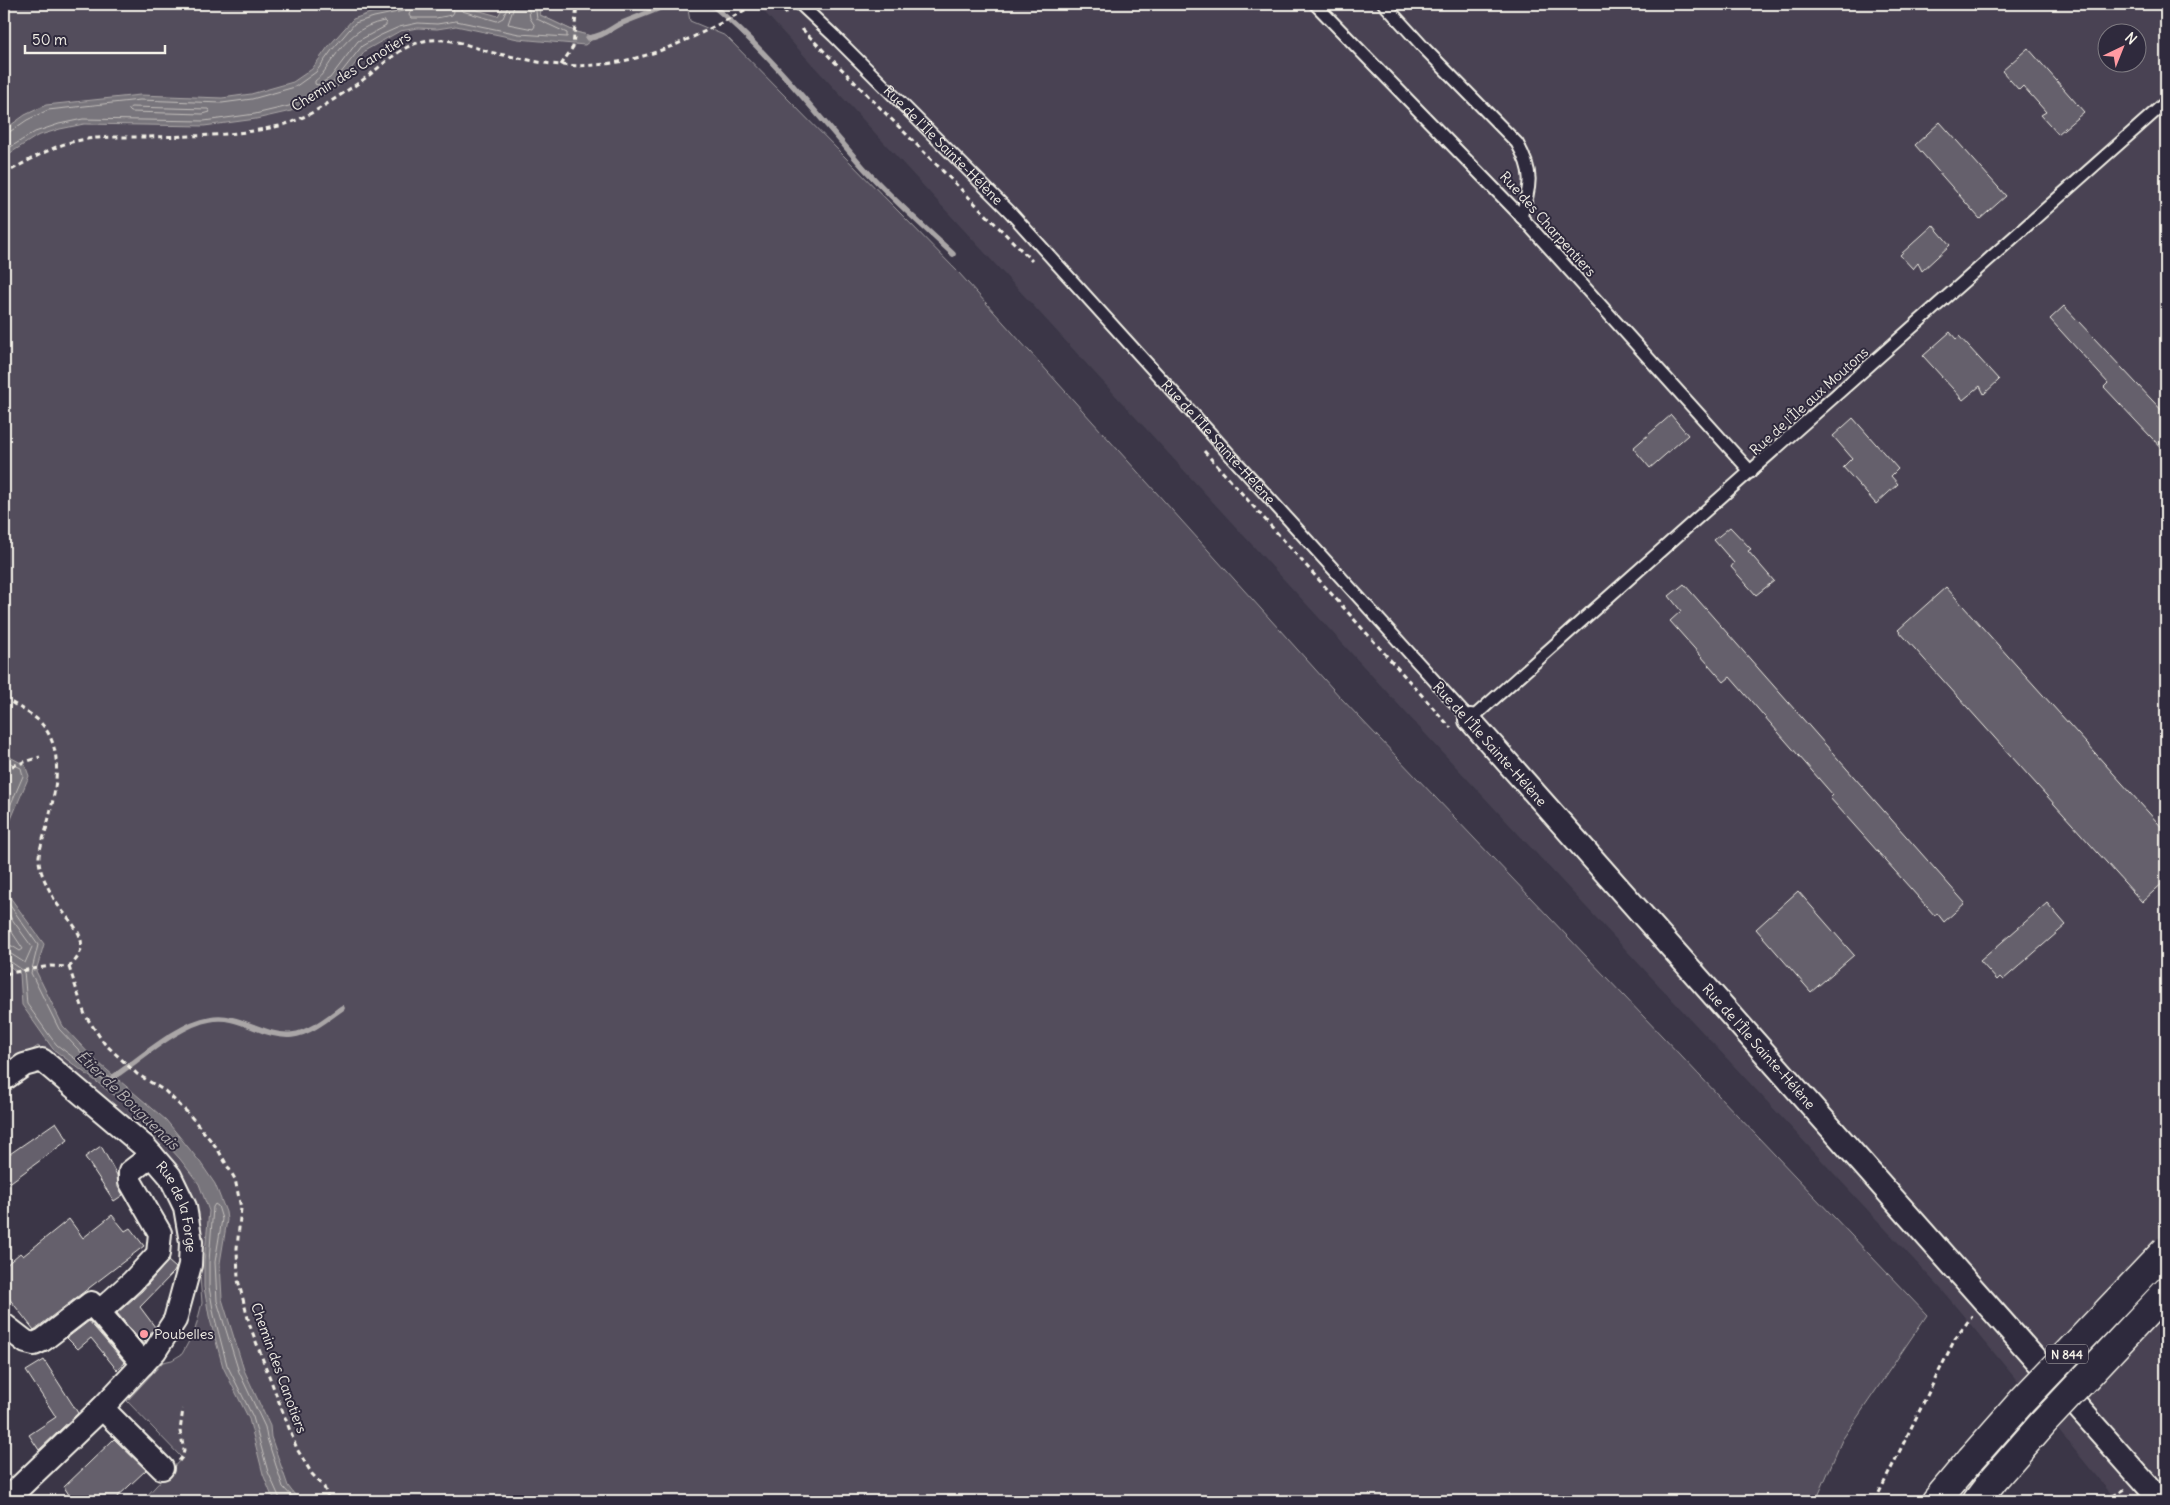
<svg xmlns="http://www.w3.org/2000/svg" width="2170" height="1505" font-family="Delius,sans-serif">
<rect width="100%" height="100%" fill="#3b3647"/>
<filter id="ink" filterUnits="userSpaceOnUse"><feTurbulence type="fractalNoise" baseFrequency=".02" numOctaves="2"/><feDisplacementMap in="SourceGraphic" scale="10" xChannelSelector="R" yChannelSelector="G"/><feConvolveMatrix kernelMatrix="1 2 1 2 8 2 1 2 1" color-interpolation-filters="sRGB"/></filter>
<g filter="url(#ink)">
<path fill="#484352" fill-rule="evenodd" d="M757,4H2166V1501H2117L1942,1290L1418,726ZM2108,32H2138V62H2108Z"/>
<path fill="#534e5c" stroke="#a4a0a2" d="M4,4H505L498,16L594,37L576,32L540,15L539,4H687L690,21L726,36L959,273L1341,698L1927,1315L1842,1440L1816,1501H142L182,1458L127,1401L163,1362L172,1360L182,1354L195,1330L202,1303L198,1249L199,1212L153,1141L38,1046L4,1069Z"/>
<g fill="#78747b" stroke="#aaa6a7">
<path d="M441,4H456L498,16L505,4H539L540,15L576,32L595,37L585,45L518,39L456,26L437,29L418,28L400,31L366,50L337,87L291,111L256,119L204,126L84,124L60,129L37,136L4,157V130L25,115L46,105L140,95L222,98L251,94L293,82L312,69L328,47L353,19L373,12L407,5Z"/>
<path d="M4,754L25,765L29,776L4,836Z"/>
<path d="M4,889L44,944L36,971L63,1026L94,1059L166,1120L200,1162L215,1184L226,1212L227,1220L220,1263L222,1299L244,1370L270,1426L271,1437L288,1486L294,1494L304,1501H277L271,1494L263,1474L249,1419L223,1367L209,1316L204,1287V1262L209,1211L199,1184L180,1159L138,1113L53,1049L22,1005L20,974L4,962Z"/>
</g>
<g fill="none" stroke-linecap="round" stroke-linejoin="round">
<g stroke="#c2bfbc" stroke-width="1">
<path d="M413,4L409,15L411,18H436L452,15L454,12L452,4"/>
<path d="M458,4L462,11L497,21L503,18L509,4"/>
<path d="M515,4L508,24L533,29L535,26L530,18L528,4"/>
<path d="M384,21L386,23V26L358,41L330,78L318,85L315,84V81C323,75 327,67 332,60C347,39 359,26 384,21Z"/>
<path d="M131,107L208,109L210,112L203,114L131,112L129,110Z"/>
<path d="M4,134L8,133L27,120L48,110L140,100L222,103L252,99L295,87L316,72L332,50L355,23L374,17L403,11L406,8L407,4"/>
<path d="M4,151L35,132L59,124L83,119L204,121L255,114L289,106L333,83L362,46L379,36L399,27L418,23L437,24L456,21L519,34L567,37V33L537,19L535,4"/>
<path d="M4,760L21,768L23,776L4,820"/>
<path d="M4,897L38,945L31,973L59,1029L91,1063L114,1082V1086H111L57,1045L52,1039L27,1004L24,971L8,960L4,959"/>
<path d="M4,908L32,947L25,963L11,954L4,952"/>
<path d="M4,920L23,949L20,951L12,946L4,945"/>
<path d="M281,1501L268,1472L253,1417L227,1365L214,1315L209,1287V1262L213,1207L215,1204L218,1206L222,1219L215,1262L217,1301L239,1372L265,1427L267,1438L283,1487L296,1501"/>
</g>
<g stroke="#aaa6a7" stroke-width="5.5">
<path d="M711,4C768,51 814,111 863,167C891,198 923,226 953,254"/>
<path d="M588,38C601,37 609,30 620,24C636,17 652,12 668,4"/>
<path d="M109,1080C137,1062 178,1024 210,1019C239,1013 263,1038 292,1035C310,1033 328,1018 342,1008"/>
</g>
</g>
<g fill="#65616c" stroke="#f4f1e8">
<path d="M2028,48L2084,112L2058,134L2041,115L2046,112L2023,86L2019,90L2002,71Z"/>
<path d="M1940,122L2006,196L1980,219L1915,145Z"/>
<path d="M1933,225L1950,245L1922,271L1918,263L1913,269L1900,255Z"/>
<path d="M2064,306L2166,415V453L2104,387L2108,383L2050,319Z"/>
<path d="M1950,332L1956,339L1959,336L1999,380L1984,394L1980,386L1963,400L1923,356Z"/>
<path d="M1671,415L1688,435L1650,468L1633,448Z"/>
<path d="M1853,418L1898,469L1891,476L1898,484L1876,504L1843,467L1852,458L1833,436Z"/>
<path d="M1730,527L1751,549L1748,551L1774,581L1756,595L1731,567L1734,563L1714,540Z"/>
<path d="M1684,584L1965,903L1944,922L1937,913L1935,916L1830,798L1833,795L1730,677L1724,682L1670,621L1681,611L1669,596Z"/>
<path d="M1946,587L2166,832V880L2142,902L1898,630Z"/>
<path d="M1798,891L1854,955L1811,992L1756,929Z"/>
<path d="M2047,903L2066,925L2003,980L2000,977L1997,980L1980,961Z"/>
<path d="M56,1122L68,1140L4,1187V1158Z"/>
<path d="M101,1146L117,1175L118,1187L123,1195L114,1201L85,1157Z"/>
<path d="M112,1215L125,1231L130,1228L144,1246L34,1330L4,1292V1267L20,1253L23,1256L69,1219L83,1238Z"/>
<path d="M168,1261L176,1268L174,1272L140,1307L155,1327L143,1344L117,1313L142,1291Z"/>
<path d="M89,1321L125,1363L117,1370L91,1338L78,1349L67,1338Z"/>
<path d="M44,1360L78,1413L39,1450L29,1435L56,1417L26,1371Z"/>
<path d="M114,1439L146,1470L113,1501H73L64,1487Z"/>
</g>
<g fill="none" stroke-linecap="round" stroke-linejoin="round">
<g stroke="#f4f1e8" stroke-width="15">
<g id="service">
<path id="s1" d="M800,4L834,36L1010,212L1470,720L2166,102"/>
<path d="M1315,4L1516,211L1751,472"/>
<path d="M1384,4L1425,49L1517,143C1534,173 1531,184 1521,217"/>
</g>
</g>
<g stroke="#f4f1e8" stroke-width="26">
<g id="minor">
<path id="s2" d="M1470,720L2161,1501"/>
<path id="s3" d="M4,1079L24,1065L42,1060L145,1147L170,1176L185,1207L191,1242L190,1265L175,1320L155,1351L102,1408L5,1501"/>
<path d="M4,1325L26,1342L34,1344L43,1340L91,1303L99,1312"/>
<path d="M143,1364L99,1312L132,1282L158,1254L160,1233L130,1181V1172L152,1155"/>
<path d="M102,1408L162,1468"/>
</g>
</g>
<g stroke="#f4f1e8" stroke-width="31">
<g id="trunk">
<path d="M1936,1501L1971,1459"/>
<path d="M1977,1501L1993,1480"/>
</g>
</g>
<g stroke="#f4f1e8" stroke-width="3" stroke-dasharray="5 4" stroke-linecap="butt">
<path d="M777,4L787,14"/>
<path d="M802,29L1032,261"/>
<path d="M561,65L573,47L577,4"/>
<path d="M4,174C24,163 54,145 76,141C99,136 125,137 148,137C191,136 237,136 279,126C307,119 333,100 357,84C380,69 402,42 431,40C450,38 468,45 486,51C501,55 517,57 533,61C616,78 681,46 752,6L761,4"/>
<path d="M1204,451L1451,728"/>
<path d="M4,698C15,705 29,712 39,721C68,750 54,796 46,830C43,839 40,848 39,856C38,871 48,887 54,899C67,922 99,940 69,967L50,966L4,974"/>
<path d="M12,766L40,757"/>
<path d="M69,967L85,1015L104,1043L137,1074L165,1091L188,1113L217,1148L235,1179L241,1208L237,1248L238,1280L250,1326L297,1449L312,1474L324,1487L329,1501"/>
<path d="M179,1461L183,1456L184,1450L180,1431L183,1409"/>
<path d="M1875,1501L1955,1339L1972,1316"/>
<path d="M2105,1501L2125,1489"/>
</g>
<use href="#service" stroke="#2f2a3d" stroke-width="11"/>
<use href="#minor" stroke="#2f2a3d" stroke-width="22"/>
<use href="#trunk" stroke="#2f2a3d" stroke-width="28"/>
<g stroke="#f4f1e8" stroke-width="31" stroke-linecap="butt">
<g id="trunk-bridge">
<path d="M1971,1459L2023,1400L2166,1250"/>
<path d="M1993,1480L2043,1423L2166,1292"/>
</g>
</g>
<use href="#trunk-bridge" stroke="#2f2a3d" stroke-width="28"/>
</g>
</g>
<circle fill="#ff9aa2" stroke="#2f2a3d" stroke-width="2" cx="144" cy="1334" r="5"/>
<g text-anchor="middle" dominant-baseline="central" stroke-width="4" stroke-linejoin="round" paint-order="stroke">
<rect fill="#2f2a3d" stroke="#b9b5b5" stroke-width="1" x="2046" y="1344.5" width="42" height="19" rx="4"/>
<g font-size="12" font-weight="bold" fill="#f4f1e8">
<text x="2067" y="1354">N 844</text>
</g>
<g font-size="14" fill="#f4f1e8" stroke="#2f2a3d">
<text transform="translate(351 71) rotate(-32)">Chemin des Canotiers</text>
<text stroke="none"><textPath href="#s1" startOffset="201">Rue de l'Île Sainte-Hélène</textPath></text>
<text transform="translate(1548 224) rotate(48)">Rue des Charpentiers</text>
<text transform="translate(1809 401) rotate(-42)">Rue de l'Île aux Moutons</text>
<text stroke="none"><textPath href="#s1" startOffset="606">Rue de l'Île Sainte-Hélène</textPath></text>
<text transform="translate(1490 744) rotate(48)">Rue de l'Île Sainte-Hélène</text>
<text stroke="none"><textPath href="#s2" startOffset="436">Rue de l'Île Sainte-Hélène</textPath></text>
<text stroke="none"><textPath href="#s3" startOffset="248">Rue de la Forge</textPath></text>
<text transform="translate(279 1368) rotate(70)">Chemin des Canotiers</text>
</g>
<g font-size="14" fill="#f4f1e8" stroke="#2f2a3d" text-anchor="start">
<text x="154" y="1334">Poubelles</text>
</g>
<g font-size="15" font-style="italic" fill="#b6b2b2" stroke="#2f2a3d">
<text transform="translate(128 1100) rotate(44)">Étier de Bouguenais</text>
</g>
</g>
<rect width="2170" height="1505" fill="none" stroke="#2f2a3d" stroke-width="20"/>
<rect x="10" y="10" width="2150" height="1485" fill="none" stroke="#f4f1e8" stroke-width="2" filter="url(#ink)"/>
<g transform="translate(2122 48) rotate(43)"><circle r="24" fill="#2f2a3d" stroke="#7e7a81"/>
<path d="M0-4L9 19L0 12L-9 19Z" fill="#ff9aa2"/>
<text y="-8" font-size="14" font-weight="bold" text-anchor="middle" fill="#f4f1e8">N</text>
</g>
<path d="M25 45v8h140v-8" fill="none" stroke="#f4f1e8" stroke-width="2.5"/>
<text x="32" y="45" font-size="15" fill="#f4f1e8" stroke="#2f2a3d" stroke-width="4" paint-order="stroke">50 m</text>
</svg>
